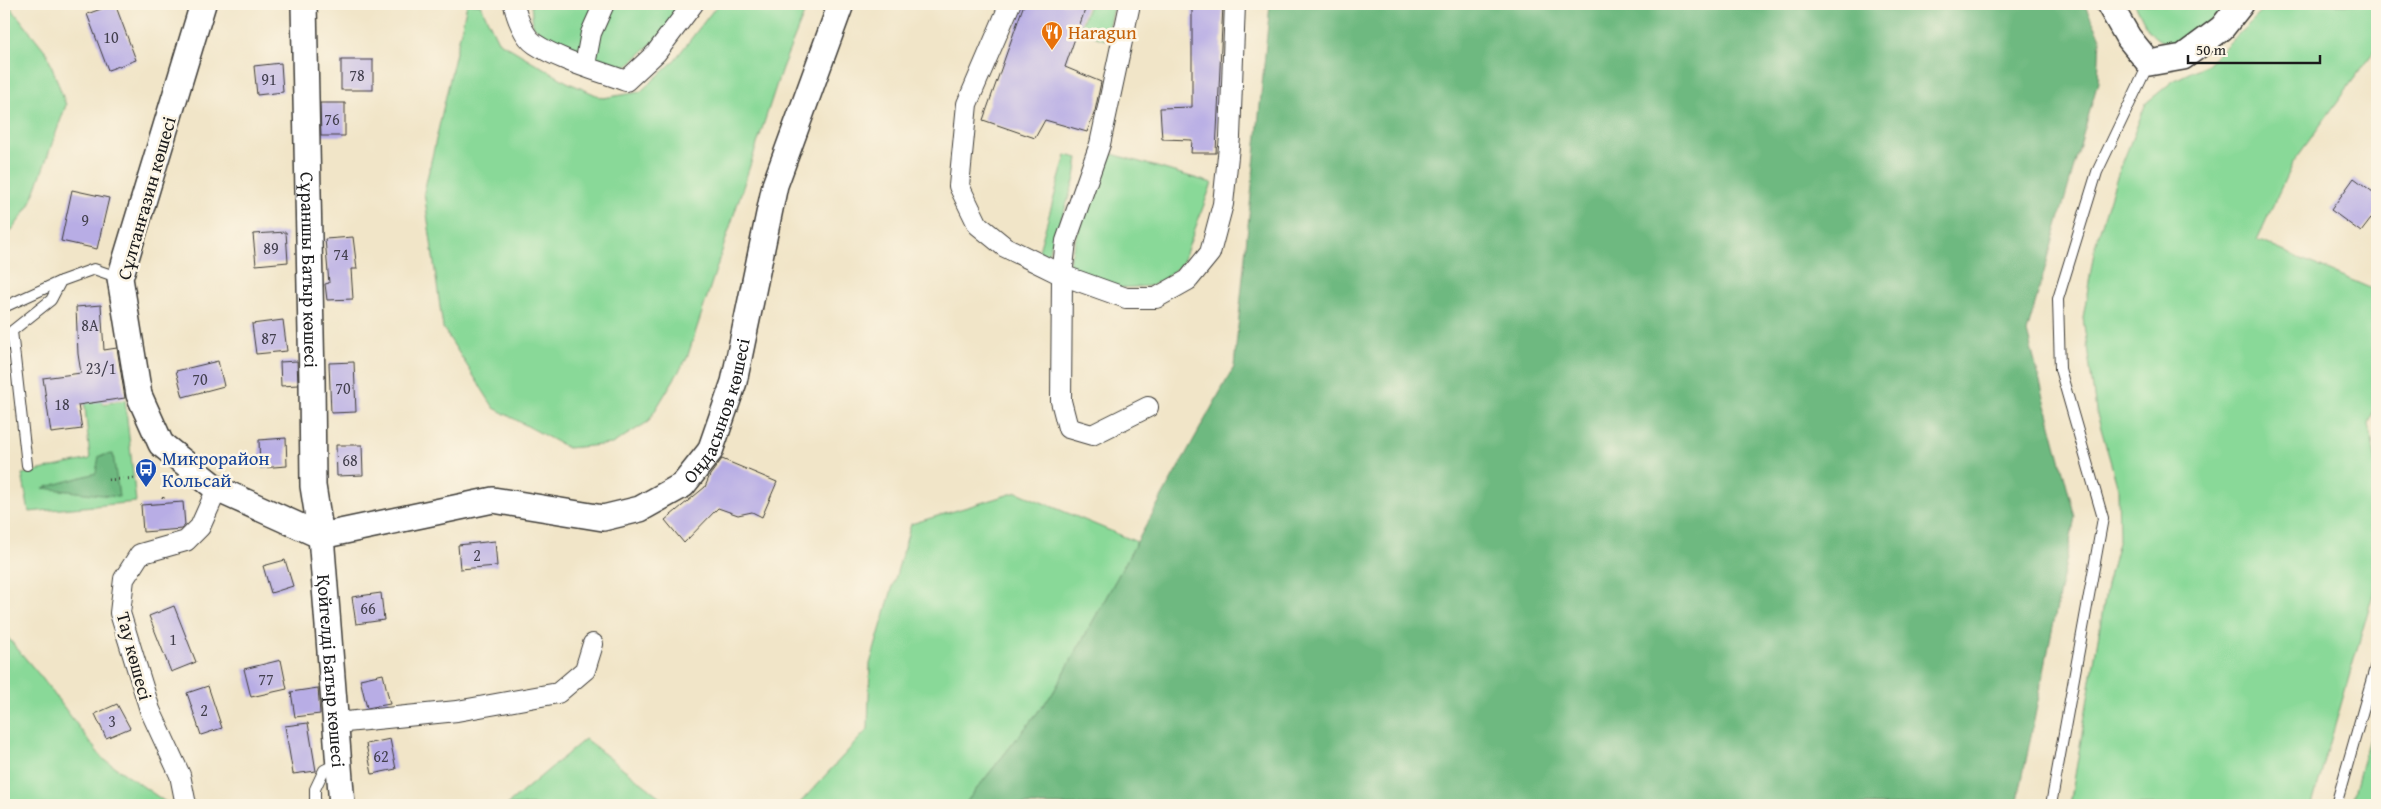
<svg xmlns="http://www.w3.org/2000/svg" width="2381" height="809" font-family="'Gentium Book Plus',serif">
<rect width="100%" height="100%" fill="#fcf5e5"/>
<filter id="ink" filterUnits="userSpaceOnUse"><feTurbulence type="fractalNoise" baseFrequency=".02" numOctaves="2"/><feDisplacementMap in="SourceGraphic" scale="10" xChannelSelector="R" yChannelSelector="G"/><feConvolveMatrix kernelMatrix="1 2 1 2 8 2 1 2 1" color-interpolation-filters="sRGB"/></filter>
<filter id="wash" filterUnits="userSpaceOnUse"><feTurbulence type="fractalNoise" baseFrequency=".0096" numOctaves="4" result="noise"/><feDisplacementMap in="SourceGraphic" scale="20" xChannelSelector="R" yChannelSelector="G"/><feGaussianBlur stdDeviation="1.12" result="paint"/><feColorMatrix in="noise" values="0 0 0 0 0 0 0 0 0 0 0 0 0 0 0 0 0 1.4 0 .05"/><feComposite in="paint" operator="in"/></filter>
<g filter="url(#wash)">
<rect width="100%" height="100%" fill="#f1e5c8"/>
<g fill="#89d998" stroke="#527a5a">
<path d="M4,4H8L47,53L66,105L30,205L4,241Z"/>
<path d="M467,4H480L498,41L567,82L603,98L640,92L673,62L718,4H808L782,68L687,358L648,422L612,444L568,448L494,408L443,328L424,192Z"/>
<path d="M531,4H683L667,30L623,70L557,46L533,26Z"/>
<path d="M1089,4H1114L1105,40L1079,31Z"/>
<path d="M2135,4H2227C2211,24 2175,62 2150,32C2144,24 2140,13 2135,4Z"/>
<path d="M2270,4H2377V47L2292,164L2257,240L2377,291V398L2369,424L2377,468V580L2312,805H2070L2107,585L2119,538L2118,488L2096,411L2083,318L2095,246L2115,182L2146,103L2173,81L2207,64Z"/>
<path d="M1102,151L1212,183L1182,264L1165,278L1151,286L1119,288L1067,269Z"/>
<path d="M1066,155L1078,158L1075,178L1065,209L1047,256L1038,254Z"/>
<path d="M101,391L103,404L125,400L136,502L29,512L22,474L90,459L84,397Z"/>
<path d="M1017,492L1137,542L1053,693L964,805H798L868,729L870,664L911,524Z"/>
<path d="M4,633L42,678L102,758L167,803V805H4Z"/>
<path d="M2377,708V805H2351Z"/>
<path d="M585,739L664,800L681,805H507Z"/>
</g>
<g fill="#6eb980" stroke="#456a4e">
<path d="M1270,4H2084L2100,36L2098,82L2027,332L2075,517L2017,805H964L1053,693L1234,367Z"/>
<path d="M113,454L119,497L43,488L96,473L99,456Z"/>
</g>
<g id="blocks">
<g fill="#b8ade5">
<path d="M115,4L136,60L108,70L87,14Z"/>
<path d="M1024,4H1087L1065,67L1101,82L1095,111L1087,132L1045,120L1035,138L983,120Z"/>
<path d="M1192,4H1223L1216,153H1191L1192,140L1162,139L1160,108L1192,107Z"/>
<rect x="341" y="60" width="32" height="30"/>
<path d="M281,63L283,92L257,95L254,66Z"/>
<path d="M320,103H345V136H321Z"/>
<path d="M2354,178L2377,195V211L2361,232L2331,210Z"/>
<path d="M72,190L109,198L97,249L61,241Z"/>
<path d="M286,232L288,262L256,265L253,234Z"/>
<path d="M353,237L357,269H351L353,299L327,300L325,284L329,283L325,239Z"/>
<path d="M101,305L104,350L117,348L125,398L78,405L82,429L51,433L43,378L81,373L78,354L76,307Z"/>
<path d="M283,320L287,351L256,354L252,324Z"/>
<path d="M218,361L224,386L183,397L176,371Z"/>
<path d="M297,361L298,385L281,386L280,362Z"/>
<path d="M354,362L356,412L331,413L329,363Z"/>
<path d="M286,438L287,466L260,468L259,440Z"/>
<path d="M336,445H362L363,475L337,476Z"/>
<path d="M722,459L777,482L762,517L752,512L738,515L718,508L684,543L665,520L705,487L710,475Z"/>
<path d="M183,502L185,525L182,529L143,532L141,505Z"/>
<path d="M495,541L497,566L460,569L458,545Z"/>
<path d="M285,560L293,586L271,593L263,566Z"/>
<path d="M381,593L384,620L356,624L352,597Z"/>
<path d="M174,606L196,662L171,672L149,616Z"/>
<path d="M281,660L287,689L251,697L244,669Z"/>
<path d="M383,674L390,704L367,708L360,679Z"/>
<path d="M208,686L222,728L201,735L187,693Z"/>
<path d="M318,688L320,714L295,717L291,692Z"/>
<path d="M117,704L130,728L106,738L95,714Z"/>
<path d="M308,723L316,771L293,774L285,726Z"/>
<path d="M390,739L396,769L372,774L366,744Z"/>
</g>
</g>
</g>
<g filter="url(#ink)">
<use href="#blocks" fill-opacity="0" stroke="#3c3a36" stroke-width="1"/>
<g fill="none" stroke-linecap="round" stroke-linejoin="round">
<g stroke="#3c3a36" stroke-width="12">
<g id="service">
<path d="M4,307L61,281"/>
<path d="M27,465L12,331L51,300L61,281L94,269L120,278"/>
<path d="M315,805V789L324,770L338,763"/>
<path d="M2051,805L2103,518L2060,369L2058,299L2097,172L2149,63"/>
<path d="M2336,805L2377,661"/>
</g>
</g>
<g stroke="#3c3a36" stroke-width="22">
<g id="minor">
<path d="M514,4C516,16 524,37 535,44C559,60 599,71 626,81L656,53L693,4"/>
<path d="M1010,4L967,104L959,186L978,225L1005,247L1062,275L1126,298H1156L1188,280L1210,253L1223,204L1230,137L1235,4"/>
<path d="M1130,4L1100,144L1066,241L1062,275L1061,401L1068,428L1092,435L1148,407"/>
<path d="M585,65L591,33L604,4"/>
<path d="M336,723L457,711L558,693L585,670L593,644"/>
<path d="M186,805L180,775L150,710L120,613L124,579L140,554L186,541L200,527L217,489"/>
</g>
</g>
<g stroke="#3c3a36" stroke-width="28">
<g id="tertiary">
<path d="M203,4L120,278L139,395L161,444L217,489L321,536"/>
<path id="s1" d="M304,4L312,381L313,486L321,536L342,805"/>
<path d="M2109,4L2128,37L2149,63L2183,57L2222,28L2241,4"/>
<path id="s2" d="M321,536L493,500L603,518L640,509L683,485L710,451L734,382L775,185L841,4"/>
</g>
</g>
<g stroke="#3c3a36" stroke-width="3" stroke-dasharray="1 4" stroke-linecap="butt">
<path d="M108,480L138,478"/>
<path d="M163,497V500"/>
</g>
<use href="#service" stroke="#fff" stroke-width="10"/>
<use href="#minor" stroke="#fff" stroke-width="20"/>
<use href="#tertiary" stroke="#fff" stroke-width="25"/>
</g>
</g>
<defs>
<g id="restaurant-pin" transform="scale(1.125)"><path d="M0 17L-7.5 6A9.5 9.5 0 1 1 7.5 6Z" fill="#e8710a" stroke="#fcf5e5"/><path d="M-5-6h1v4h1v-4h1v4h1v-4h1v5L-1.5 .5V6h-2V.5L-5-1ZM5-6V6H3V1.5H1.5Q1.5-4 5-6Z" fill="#fff"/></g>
<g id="bus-pin" transform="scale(1.125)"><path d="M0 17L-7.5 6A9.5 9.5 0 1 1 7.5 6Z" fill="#1a4fb4" stroke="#fcf5e5"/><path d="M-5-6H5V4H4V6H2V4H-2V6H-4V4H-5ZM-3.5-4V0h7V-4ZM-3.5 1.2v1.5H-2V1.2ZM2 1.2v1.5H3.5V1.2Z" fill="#fff"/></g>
</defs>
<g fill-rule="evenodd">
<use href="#restaurant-pin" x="1052" y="32"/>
<use href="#bus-pin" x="146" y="469"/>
</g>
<g text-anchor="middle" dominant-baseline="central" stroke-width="5" stroke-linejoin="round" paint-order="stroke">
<g font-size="16" fill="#43404e">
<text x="111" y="37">10</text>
<text x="357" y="75">78</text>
<text x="269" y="79">91</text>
<text x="332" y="119">76</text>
<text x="85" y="220">9</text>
<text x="271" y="248">89</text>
<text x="341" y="254">74</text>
<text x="90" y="325">8А</text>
<text x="269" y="338">87</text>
<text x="101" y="368">23/1</text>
<text x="200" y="379">70</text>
<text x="343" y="388">70</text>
<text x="62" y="404">18</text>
<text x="350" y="460">68</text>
<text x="477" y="555">2</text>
<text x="368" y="608">66</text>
<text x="173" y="639">1</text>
<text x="266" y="679">77</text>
<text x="204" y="710">2</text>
<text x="112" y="721">3</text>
<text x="381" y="756">62</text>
</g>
<g font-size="19" fill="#c56008" stroke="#fcf5e5" text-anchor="start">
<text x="1068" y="32">Haragun</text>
</g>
<g font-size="19" fill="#1c1c1c" stroke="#fcf5e5">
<text transform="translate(146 198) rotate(-74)">Сұлтанғазин көшесі</text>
<text stroke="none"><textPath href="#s1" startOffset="266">Сұраншы Батыр көшесі</textPath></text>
<text stroke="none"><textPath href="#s2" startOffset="458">Оңдасынов көшесі</textPath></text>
<text transform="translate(135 656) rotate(75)">Тау көшесі</text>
<text stroke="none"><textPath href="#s1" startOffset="668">Қойгелді Батыр көшесі</textPath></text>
</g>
<g font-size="19" fill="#164399" stroke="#fcf5e5" text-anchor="start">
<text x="162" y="458">Микрорайон<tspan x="162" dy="22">Кольсай</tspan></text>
</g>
</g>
<rect width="2381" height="809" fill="none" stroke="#fcf5e5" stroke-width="20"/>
<path d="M2188 55v8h132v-8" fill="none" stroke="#1c1c1c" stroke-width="2.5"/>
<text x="2196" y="55" font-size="15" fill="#1c1c1c" stroke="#fcf5e5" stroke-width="4" paint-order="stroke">50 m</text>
</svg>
